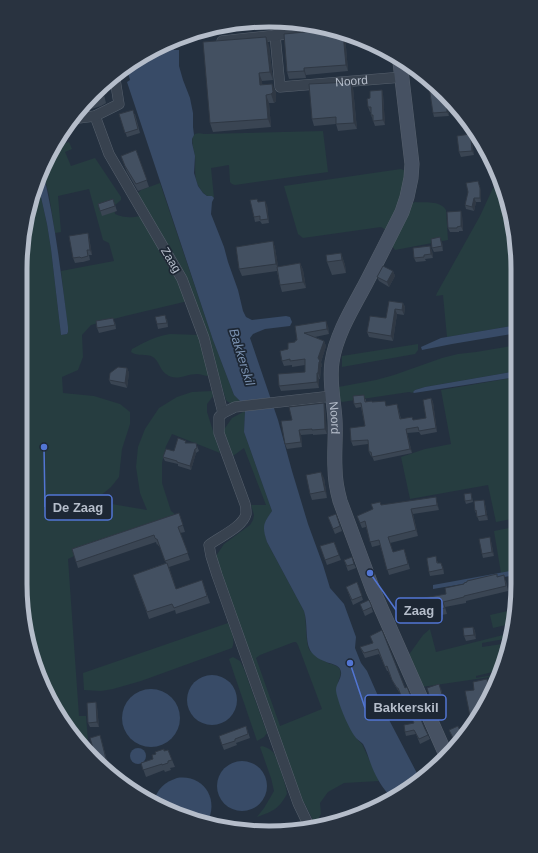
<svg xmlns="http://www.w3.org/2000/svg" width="538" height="853" font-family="Arial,sans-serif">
<rect width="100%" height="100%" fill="#24303f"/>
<g fill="#263d40" fill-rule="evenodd">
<path d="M323,131L328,172L235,185L232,184L230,182L229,165L211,168L214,198C212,197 210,197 208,196C204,195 201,190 199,187C193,177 196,166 195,156C193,147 187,129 204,134Z"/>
<path d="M69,142L72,149L65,152L71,166L95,158L121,197V200L114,206L115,214C124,218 131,218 140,216L177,280L188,301L125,316L91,325L82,335L83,357L78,370L62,377L63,393L94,396L120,404L130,412V424L122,449L119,477L111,487L94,501L147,510L140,493L136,467L138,447L145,429L159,408L177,397L192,392L212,391L213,396L207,404V412L220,453L172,434L166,446L162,463V483L171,511L181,519L74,556L68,559L79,716H86L88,741L91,753L62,723L33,664L20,584L22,237L37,179L47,224L51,249L61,335L67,334L68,332L61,271L114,261L109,243L103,240L89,189L58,196L61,232L55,233L49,195L42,168L55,146Z"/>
<path d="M401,169L406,171L403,199L388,231L381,227L303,238L298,234L284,186L394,170Z"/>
<path d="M160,183L213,340L234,395L242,403C237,404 230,405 226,400L209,343L137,194L141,190Z"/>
<path d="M502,184L505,189L517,252V325L447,337L443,295L436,296L437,293L480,216L492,190L496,185Z"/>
<path d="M415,202C425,203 440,200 446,210L448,240L395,250L391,244L411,204Z"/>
<path d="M170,334L201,335L209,376C204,376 201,374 197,374C186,374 176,382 166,374C160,370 159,361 153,357C146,353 138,357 131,352L132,349L134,348C145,342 156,336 170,334Z"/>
<path d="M418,344V350L415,354L342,367V356Z"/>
<path d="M517,345V371L425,387L415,390L413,392L414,393L409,392L342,402L335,397L333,388L376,380L394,375L442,358L458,354L476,352Z"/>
<path d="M517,377L516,518L496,522L488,485L410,499L401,457L425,449L451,444L441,390Z"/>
<path d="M245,411L244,432L272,511C264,523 263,528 267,542L304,611C307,621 305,643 310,651C313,654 324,661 328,663C331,665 331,663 334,665C343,668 341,675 338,682L356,738L362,744L379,781L344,783L328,792L320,803L321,814L315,824L305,804L301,799L241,633L216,556L224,544L250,525L253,520L254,515L251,505H266L244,448L233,456L223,431L232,418ZM294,642H296L298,645L322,709L280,726L256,658L260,655Z"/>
<path d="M509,528L512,530H516V570L501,573L494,531Z"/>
<path d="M516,609V616L514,623L493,628L490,615Z"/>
<path d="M228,623C231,631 236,640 232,648L141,681L113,689L101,691L84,690L83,673Z"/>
<path d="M430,629L436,652L511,633L510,638L482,643V647L509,643L501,670L476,676V678L500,674L498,680L497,676L422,687L408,656L423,635Z"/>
<path d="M233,657L240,661L244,669L267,733L264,737L257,741L229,659Z"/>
<path d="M262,746C266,747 270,749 273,752C276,755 287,788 287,794C278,810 273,811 257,817L264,808L270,798L274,791L271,778L260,747Z"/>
</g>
<g fill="#384b67">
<path d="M172,44L174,50H179V66L183,80L190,98L193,113V127L194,135L192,139V143L195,156L194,173L198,186L203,193L207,196H212L214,198L212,202L211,214L224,247L228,262L238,290L243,311L246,317L252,320L286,316L290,317L292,322L290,326L265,329L253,334L250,338L278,420L292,471L308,524L323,565L330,588L344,604L356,637L355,648L361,663L367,671L386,714L420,779L408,791L392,798C383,789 377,779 372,767C369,760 367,751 363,744C361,742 358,740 356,738C349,729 341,710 338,699C337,696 336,692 336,690C336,683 344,676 340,669C337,662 318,664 310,650C305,640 308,623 304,611L267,542C262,526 263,524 272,511L244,432L245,411L242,403L234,395L213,340L127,82L130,80L127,69L145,53Z"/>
<path d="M42,168C55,220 61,274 68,327V332L67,334L61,335L51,249L47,224L37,179L39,174Z"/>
<path d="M517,325V333L452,344L422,350L421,347L441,338Z"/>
<path d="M517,371V377L414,393L413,392L415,390L425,387Z"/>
<path d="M516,570V575L433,589V585Z"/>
<circle cx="212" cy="700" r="25"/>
<circle cx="151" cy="718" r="29"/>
<circle cx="138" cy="756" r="8"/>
<circle cx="242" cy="786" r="25"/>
<path d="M177,778C203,774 220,799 207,823L189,820L154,801C157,789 165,782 177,778Z"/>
</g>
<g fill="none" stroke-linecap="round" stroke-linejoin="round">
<g stroke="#56606d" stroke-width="11">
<g id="street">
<path id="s1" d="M275,35L280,87L403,77"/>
<path d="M222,41L297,33"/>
<path d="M95,116L109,154L182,279L204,338L223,413"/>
<path d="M71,119L95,116L119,104L115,79"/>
<path d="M310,828L298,803L217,575L211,556L209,545C219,537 243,527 246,514C246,511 246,507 245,504L219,433V417L223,413L235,407L332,396"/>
</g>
</g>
<g stroke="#56606d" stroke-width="15">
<g id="secondary">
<path id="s2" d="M400,62L412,164L411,178L407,197L402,212C390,236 378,260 365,285C352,309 336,335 332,362C329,382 334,401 335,420C336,436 334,452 335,468C335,479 337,490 340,501L373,590L446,755"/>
</g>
</g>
<use href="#street" stroke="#38424f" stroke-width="10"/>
<use href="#secondary" stroke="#465162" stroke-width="14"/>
</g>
<g fill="#3a4553">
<path d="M345,35L348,71L306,75V78L289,79L287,72Z"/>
<path d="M269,45L273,80L262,81V84L276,92V101L274,103H269L271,127L213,132L210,123Z"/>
<path d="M428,80L453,109H448L449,116L434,117L433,113Z"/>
<path d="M351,82L353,88L357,129L338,131L336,124L314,126L312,119Z"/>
<path d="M106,87L107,93L104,95L106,103L101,106L85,111L78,112Z"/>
<path d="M382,90L383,94L385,125L375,126L371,115V112H370L368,107L370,98Z"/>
<path d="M119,114H135L140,133L127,137Z"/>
<path d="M472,130L482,141L472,143L474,155L461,157L459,152Z"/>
<path d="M136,150L149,187L138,191L127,172L121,156Z"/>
<path d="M478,181L481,192V202H476L474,211L466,209L465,205Z"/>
<path d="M113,199L117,211L102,216L98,204Z"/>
<path d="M257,199L258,202L267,205L269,223L262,224L260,221L255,222L254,217Z"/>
<path d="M462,215L463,231H459V232H450L448,228Z"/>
<path d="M88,233L89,237L92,255H89L90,260L83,262H82L75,263L73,258Z"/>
<path d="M273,241L275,248L278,267L300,263L303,270L306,288L282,292L280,285L277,271L242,276L239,269Z"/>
<path d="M442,242L443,251L434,252L432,248Z"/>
<path d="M432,250L433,258L425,259L426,261L416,262L414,258Z"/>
<path d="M341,253L345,265L346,273L332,275L327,262Z"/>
<path d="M393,271L395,276L389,287L379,281L377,277Z"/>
<path d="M389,301L403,303L405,307L404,315L397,314L393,341L369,337L367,332L386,318Z"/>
<path d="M167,319L168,327L158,329L157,324Z"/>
<path d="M115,322L116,329L99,333L97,328Z"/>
<path d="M295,326H328L329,334L315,337L324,341L326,346L321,362L322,366L321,367L320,379H319V388L281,391L279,386L305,372V365L292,367V365L284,366L282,361L288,349L297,340Z"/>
<path d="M127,368L129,373L127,388L111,384L109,380Z"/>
<path d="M431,398L433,402L437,432L421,435L419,432L407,433L412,453L374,461L372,456H371L369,452L368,444L353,446L351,441L365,426L361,407L356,408L354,404L366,399V402L387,406L397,404L401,419L414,420L426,418Z"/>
<path d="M324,403L325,407L327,434L313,435V434L301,435L302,447L287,449L285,444L292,420Z"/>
<path d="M187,443H196L199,451L196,453L191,470L178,466V464L165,461L163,457Z"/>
<path d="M324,478L327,498L312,500L310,494Z"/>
<path d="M471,493L473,502L466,504L465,501Z"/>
<path d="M484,500L485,504L488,520L479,521L475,511Z"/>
<path d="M380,502L381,505L437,502L439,510L413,514L418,536L390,543L393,552L404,549L410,569L389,575L380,545L372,547L366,527L362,528L357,516L373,509Z"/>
<path d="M179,513L185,532L180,533L190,560L169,567L176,589L202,580L210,603L176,614L175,610L149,619L133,575L166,563L160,545L158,546V544L157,545L156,542L78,568L72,549Z"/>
<path d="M336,514L342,531L335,534L328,517Z"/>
<path d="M491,541L494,556L483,558L482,554Z"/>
<path d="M334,542L341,560L327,565L320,546Z"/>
<path d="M344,560L354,564L356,568L348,571Z"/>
<path d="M438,561V563L443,567L444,574L430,576L429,572Z"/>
<path d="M498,577L506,581L508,591L466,601V603L445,607L447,614L407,621L405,616L446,594Z"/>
<path d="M357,582L363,600L353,605L346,587Z"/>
<path d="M369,600L373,612L365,616L360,604Z"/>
<path d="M473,627L475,631L476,639L466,641L464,636Z"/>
<path d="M370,636L405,688L425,729L430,739L420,744L416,734L406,736L405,732L414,724L410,714H408L400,692H399L394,684L388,671H387L379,654L365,658L360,647L373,643Z"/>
<path d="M427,688L441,689L444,699L432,702Z"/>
<path d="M96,702L97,707L99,727H90L88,723Z"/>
<path d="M246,726L250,738L236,743L237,745L224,750L222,745Z"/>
<path d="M449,730L461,733L466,736L460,742L455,744Z"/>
<path d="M101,739L109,767L105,768L96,758Z"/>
<path d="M168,750L175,767L170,768L171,770L165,772L164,770L146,777L141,763L153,759L164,751Z"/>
</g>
<g fill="#2f3844">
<path d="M343,33L345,35L348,71L346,65Z"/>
<path d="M266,37L269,45L273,80L270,72Z"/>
<path d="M304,68L306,75V78L304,71Z"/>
<path d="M259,73L262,81L263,93L260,85Z"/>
<path d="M351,82L353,88L357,129L354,123Z"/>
<path d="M272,84L276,92V101L274,103L271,94Z"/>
<path d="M382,90L383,94L385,125L383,120Z"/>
<path d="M266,95L269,103L271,127L268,119Z"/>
<path d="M447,105L448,109L449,116L447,112Z"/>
<path d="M471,138L472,143L474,155L472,151Z"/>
<path d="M478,181L481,192V202L480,198Z"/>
<path d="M474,198L476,202L474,211L472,207Z"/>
<path d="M265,201L267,205L269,223L268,219Z"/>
<path d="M461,211L462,215L463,231L461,226Z"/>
<path d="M88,233L89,237L92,255L90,250Z"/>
<path d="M440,237L442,242L443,251L442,246Z"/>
<path d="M273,241L275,248L279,271L276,264Z"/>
<path d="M430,246L432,250L433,258L431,254Z"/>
<path d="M341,253L345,265L346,273L342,260Z"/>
<path d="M300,263L303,270L306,288L303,282Z"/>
<path d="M393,271L395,276L389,287L387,282Z"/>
<path d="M403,303L405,307L404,315L402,310Z"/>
<path d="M395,309L397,314L393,341L391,336Z"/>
<path d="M326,321L328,326L329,334L327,329Z"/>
<path d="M324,341L326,346L321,362L322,366L321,367L320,379L318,373V358Z"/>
<path d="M127,368L129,373L127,388L125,383Z"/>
<path d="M317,373L319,379V388L317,382Z"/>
<path d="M431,398L433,402L437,432L436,428Z"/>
<path d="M324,403L325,407L327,434L325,429Z"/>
<path d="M406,429L412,453L410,449Z"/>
<path d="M299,430L301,435L302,447L301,442Z"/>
<path d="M195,449L196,453L191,470L190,466Z"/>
<path d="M321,472L324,478L327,498L325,491Z"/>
<path d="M436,497L437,502L439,510L437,505Z"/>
<path d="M484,500L485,504L488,520L486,515Z"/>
<path d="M411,509L413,514L418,536L416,530Z"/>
<path d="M490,537L491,541L494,556L492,552Z"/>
<path d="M473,627L475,631L476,639L474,635Z"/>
<path d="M487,679L489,685L491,694L489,690Z"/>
<path d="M96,702L97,707L99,727L97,722Z"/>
</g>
<g fill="#435061" stroke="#2f3844">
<path d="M335,29L343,33L346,65L304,68V71L287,72L284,34Z"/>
<path d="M266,37L270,72L259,73L260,85L272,84L273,92L271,94L266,95L268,119L210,123L203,42Z"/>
<path d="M428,80L450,105H447V112L433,113Z"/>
<path d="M351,82L354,123L336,124V117L312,119L309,84Z"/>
<path d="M382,90L383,120L373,121V115H371V107H368L367,99L370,98V91Z"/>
<path d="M102,91L104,96L98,99L89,102Z"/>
<path d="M133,110L138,129L125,133L119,114Z"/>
<path d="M472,130L478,137L471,138L472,151L459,152L457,136L470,134V131Z"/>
<path d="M136,150L147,180L136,184L125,166L121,156Z"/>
<path d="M478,181L480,188V198H474L472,207L465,205L468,192L466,183Z"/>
<path d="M113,199L115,206L100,211L98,204Z"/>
<path d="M257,199L258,202L265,201L268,219L260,220V216L254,217L250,200Z"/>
<path d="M461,211V226L457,227V228H448L447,212Z"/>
<path d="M88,233L90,250H87L88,256L81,258L80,257L73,258L69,236Z"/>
<path d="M440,237L442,246L432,248L431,239Z"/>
<path d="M273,241L276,264L239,269L236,247Z"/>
<path d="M430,246L431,254L424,255V257L414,258L413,248Z"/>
<path d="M341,253L342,260L327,262L326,255Z"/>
<path d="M300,263L303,282L280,285L277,267Z"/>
<path d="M383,266L393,271L387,282L377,277Z"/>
<path d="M389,301L403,303L402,310L395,309L391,336L367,332L370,316L386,318Z"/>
<path d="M165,315L167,323L157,324L155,317Z"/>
<path d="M113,318L115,325L97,328L96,321Z"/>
<path d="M326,321L327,329L304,333L324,341L318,358L320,361L319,362L318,373H317V382L279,386L278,374L305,372V359L290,361V359L282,361L280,351L288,349V343L295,342V341L297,340L295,326Z"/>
<path d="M118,367L127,368L125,383L109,380L110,373Z"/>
<path d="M364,395L365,402L372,401V402L385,401L386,406L397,404L400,419L412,417L413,420L426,418L423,400L431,398L436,428L419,431L418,427L406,429L410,449L372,457L371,452H369L368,440L351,441L350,428L365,426L361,403L354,404L353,396Z"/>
<path d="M324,403L325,429L312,430V429L299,430L301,442L285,444L281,421L292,420L289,407Z"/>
<path d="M178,438L186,441L185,443H196L197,448L195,449L190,466L177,462V461L163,457L166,449L174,451Z"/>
<path d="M321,472L325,491L310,494L306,475Z"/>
<path d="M471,493L472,500L465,501L464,494Z"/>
<path d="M436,497L437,505L411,509L416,530L388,537L393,552L404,549L408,564L387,570L379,540L370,542L365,521L360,523L357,516L373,509L371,504L380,502L381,505Z"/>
<path d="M484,500L486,515L477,517L476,510L475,511L474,501Z"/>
<path d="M179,513L183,525L178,527L188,553L165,561L157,539H156L155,538L154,535L76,562L72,549Z"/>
<path d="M336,514L340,526L333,529L328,517Z"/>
<path d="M490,537L492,552L482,554L479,539Z"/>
<path d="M334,542L339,555L325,560L320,546Z"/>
<path d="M436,556L437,563H441L443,569L429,572L427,560V558Z"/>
<path d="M352,557L354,564L347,566L344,560Z"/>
<path d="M167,563L176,589L202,580L207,596L174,608L172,604L147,612L133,575Z"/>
<path d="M497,574V577L504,575L506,586L464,596V597L443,602L445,608L405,616L402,602L446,594L445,588L464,584V583L467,582V581Z"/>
<path d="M357,582L362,596L352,600L346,587Z"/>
<path d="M369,600L372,607L363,611L360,604Z"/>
<path d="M473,627L474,635L464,636L463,628Z"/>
<path d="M382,630L405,688L407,687L425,729L428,735L419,739L414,730L405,732L404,725L414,723L408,710H407L398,688H397L392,680L387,666L385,667L378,649L364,653L360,647L373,643L370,636Z"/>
<path d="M487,679L489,690H493L472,726L465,691L474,690L473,682Z"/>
<path d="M439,684L442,694L430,698L427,688Z"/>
<path d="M96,702L97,722L88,723L87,703Z"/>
<path d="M246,726L248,734L235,739V741L222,745L219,736Z"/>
<path d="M458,726L461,733L469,731L466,736L462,740L461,735L453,738L449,730Z"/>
<path d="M100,735L107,763L101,764L96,758L90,738Z"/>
<path d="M164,749V751L168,750L172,760L168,761V763L162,765V764L143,770L141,763L153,759L152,755L156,754L155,752Z"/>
<path d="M433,766L434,767L427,773L425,770Z"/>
</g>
<g text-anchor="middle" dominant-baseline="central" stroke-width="3.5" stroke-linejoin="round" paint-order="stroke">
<g font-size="12" fill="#b5bdca" stroke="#1d2734">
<text stroke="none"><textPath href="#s1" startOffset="124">Noord</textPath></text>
<text transform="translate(171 260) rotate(59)">Zaag</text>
<text stroke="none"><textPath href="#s2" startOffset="374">Noord</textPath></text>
</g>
<g font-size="13" font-style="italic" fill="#7c93b2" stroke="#1d2734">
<text transform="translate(242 357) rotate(73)">Bakkerskil</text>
</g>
</g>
<path d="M0 0H538V853H0ZM269 27H269A242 242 0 0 1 511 269V584A242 242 0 0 1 269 826H269A242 242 0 0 1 27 584V269A242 242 0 0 1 269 27Z" fill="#293340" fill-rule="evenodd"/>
<path fill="none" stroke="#b5bdca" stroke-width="5" d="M269 27H269A242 242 0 0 1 511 269V584A242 242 0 0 1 269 826H269A242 242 0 0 1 27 584V269A242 242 0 0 1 269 27Z"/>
<path fill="none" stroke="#5275d3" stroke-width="1.5" d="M44 447L45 507M370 573L396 610M350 663L365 708"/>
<g fill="#5275d3" stroke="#1d2734" stroke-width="1.5">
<circle cx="44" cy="447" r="4"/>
<circle cx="370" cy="573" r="4"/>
<circle cx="350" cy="663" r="4"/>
</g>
<g fill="#1d2734" stroke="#5275d3" stroke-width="1.5">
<rect x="45" y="495" width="67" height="25" rx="4"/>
<rect x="396" y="598" width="46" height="25" rx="4"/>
<rect x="365" y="695" width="81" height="25" rx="4"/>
</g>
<g font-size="13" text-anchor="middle" font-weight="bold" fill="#b5bdca">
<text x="78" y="512">De Zaag</text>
<text x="419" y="615">Zaag</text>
<text x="406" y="712">Bakkerskil</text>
</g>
</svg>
